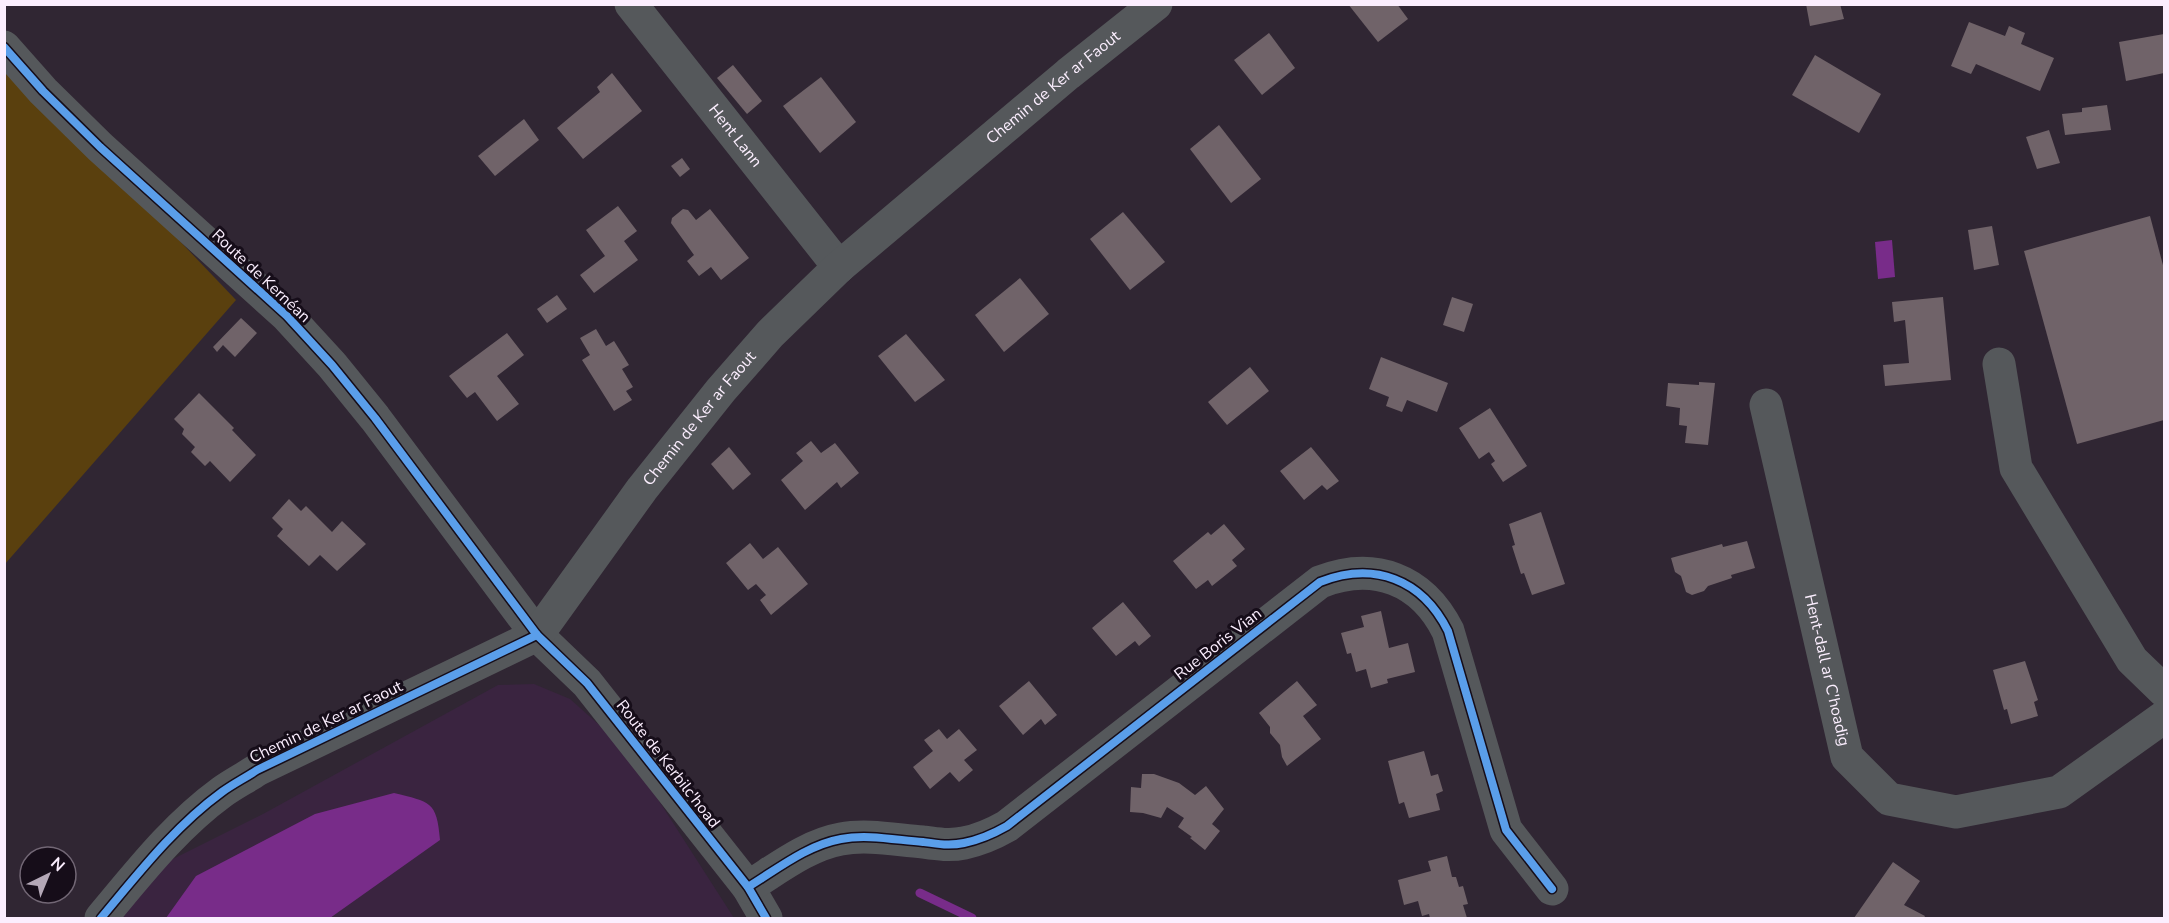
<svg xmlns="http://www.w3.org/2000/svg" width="2169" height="923" font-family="'Nunito Sans',sans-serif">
<rect width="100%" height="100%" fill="#302633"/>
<path fill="#3a2440" d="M534,684L570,699L625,748L734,918H119L165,863L263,814L498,685Z"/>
<path fill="#5a400e" d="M5,58L236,300L5,564Z"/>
<g fill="#782c89">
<path d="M1892,240L1895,277L1878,279L1875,242Z"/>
<path d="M394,793C430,802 437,801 440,840L330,918H166L196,876L315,814Z"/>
</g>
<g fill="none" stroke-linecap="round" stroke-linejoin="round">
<path stroke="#782c89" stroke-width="9" d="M920,893L972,918"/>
</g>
<g fill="#706369">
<path d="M1348,4H1397L1408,19L1378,42Z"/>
<path d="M1806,4H1840L1844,19L1810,26Z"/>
<path d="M1969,22L2005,36L2009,26L2025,33L2021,44L2054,58L2040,91L1976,64L1971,74L1951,66Z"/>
<path d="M1269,33L1295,68L1262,95L1234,60Z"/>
<path d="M2164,34V73L2126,81L2119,42Z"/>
<path d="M1815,55L1881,94L1859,133L1792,95Z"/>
<path d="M733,65L762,101L747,114L717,78Z"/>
<path d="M612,73L642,111L583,159L557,128L600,92L597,87Z"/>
<path d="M821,77L856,122L820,153L783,106Z"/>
<path d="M2107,105L2111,130L2065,135L2062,114L2082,112V108Z"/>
<path d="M524,119L539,140L495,176L478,156Z"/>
<path d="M1219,125L1261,179L1231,203L1190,149Z"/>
<path d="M2049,130L2060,163L2037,169L2026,137Z"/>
<path d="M682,158L690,169L680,177L671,166Z"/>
<path d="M618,206L637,231L624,241L638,260L594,293L580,275L605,256L586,230Z"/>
<path d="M683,209L688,210L696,220L710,209L749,258L721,280L711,267L699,276L687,261L694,255L671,223L672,218Z"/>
<path d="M1123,212L1165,262L1130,290L1090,239Z"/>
<path d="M2150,216L2164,269V420L2077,444L2024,251Z"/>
<path d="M1992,226L1999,265L1974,270L1968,230Z"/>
<path d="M1020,278L1049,314L1004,352L975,315Z"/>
<path d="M557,295L567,309L547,323L537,309Z"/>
<path d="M1452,297L1473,304L1464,332L1443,325Z"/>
<path d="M1943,297L1951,380L1885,386L1883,365L1909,363L1905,320L1894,322L1892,302Z"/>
<path d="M241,318L257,333L235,357L223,345L217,352L213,347Z"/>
<path d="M596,329L606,346L614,341L629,365L622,369L633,387L626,391L632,400L614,411L582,360L590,355L580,338Z"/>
<path d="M507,333L524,355L497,376L519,404L497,421L475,392L467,398L449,376Z"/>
<path d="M906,334L945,380L915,402L878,356Z"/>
<path d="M1381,357L1448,383L1437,412L1407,400L1402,412L1386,406L1389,397L1369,389Z"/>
<path d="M1250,367L1269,391L1227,425L1208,402Z"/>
<path d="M1699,382L1715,383L1708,445L1685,443L1687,426L1679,425L1680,408L1666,406L1668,383L1699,385Z"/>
<path d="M199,393L234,428L232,430L256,455L230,482L210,461L205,466L191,452L195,447L182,434L184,429L174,419Z"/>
<path d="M1490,408L1527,466L1503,482L1491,464L1495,461L1489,452L1479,459L1459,428Z"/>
<path d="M811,441L821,453L835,443L859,473L841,488L837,482L805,510L781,480L803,461L796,453Z"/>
<path d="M729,447L751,474L733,490L711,464Z"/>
<path d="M1311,447L1339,481L1327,490L1322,485L1304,500L1280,471Z"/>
<path d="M289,499L301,511L306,506L332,532L342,521L366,544L337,571L320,555L309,566L277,536L283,529L272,518Z"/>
<path d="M1541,512L1565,584L1532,595L1524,573L1521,574L1512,546L1515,545L1509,524Z"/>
<path d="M1224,524L1245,549L1232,560L1237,566L1212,586L1208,580L1196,589L1173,561L1208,532L1211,535Z"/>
<path d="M1747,541L1755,568L1731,575L1732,578L1708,586L1704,591L1692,595L1686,592L1681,576L1675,572L1671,558L1722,544L1723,547Z"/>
<path d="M750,543L763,559L778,547L808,584L771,615L760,600L766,595L756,584L748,590L726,563Z"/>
<path d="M1123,602L1151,636L1139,646L1135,641L1116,656L1092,628Z"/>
<path d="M1381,611L1389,648L1408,643L1415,672L1387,679L1388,683L1371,688L1366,669L1356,672L1351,653L1347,654L1341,633L1364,627L1361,616Z"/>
<path d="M2025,661L2038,700L2034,702L2038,716L2011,724L2007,709L2004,710L1993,670Z"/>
<path d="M1029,681L1057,715L1045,725L1041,719L1023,735L999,706Z"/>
<path d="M1297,681L1317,705L1303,716L1321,739L1287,766L1282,757L1280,745L1270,733V727L1259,713Z"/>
<path d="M939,729L947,739L959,729L977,750L964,760L973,770L959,782L950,772L930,789L913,767L933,751L924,740Z"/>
<path d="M1424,751L1431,776L1438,774L1443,791L1436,794L1440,810L1409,818L1404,802L1399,804L1388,761Z"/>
<path d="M1142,774H1154L1179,783L1195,795L1206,786L1224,809L1212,824L1220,831L1205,850L1190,838L1192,837L1178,827L1184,818L1167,807L1161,818L1143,813L1130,812L1131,787L1141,788Z"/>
<path d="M1447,856L1452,877H1456L1459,887L1463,886L1468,904L1463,905L1467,918H1430L1429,914L1422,916L1418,901L1404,905L1398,880L1431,871L1428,861Z"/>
<path d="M1893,862L1920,881L1904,905L1925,916L1924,918H1854Z"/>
</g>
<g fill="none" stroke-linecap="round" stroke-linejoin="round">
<g stroke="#55585b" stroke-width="33">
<path id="s1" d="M631,4L839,267"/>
<path d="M4,47L43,91L100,147L287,316L332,365L375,418L537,635L587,683L748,887L766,918"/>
<path d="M1999,364L2016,468L2132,660L2164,691"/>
<path id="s2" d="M1766,405L1847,757L1889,799L1956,812L2059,792L2164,717"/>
<path d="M748,887C776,870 807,845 841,839C867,834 896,840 923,842C937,844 950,846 964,843C979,840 993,834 1007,826L1320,582C1374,561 1422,579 1448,631L1506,830L1552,889"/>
<path id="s3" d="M101,918C138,874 174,827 222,792C233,784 245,778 257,770L537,635L642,489L721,390L770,334L839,267L1068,74L1156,4"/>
</g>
<g stroke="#160d19" stroke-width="11">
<g id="cycleway">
<path d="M4,47L43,91L100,147L287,316L332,365L375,418L537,635L587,683L748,887L766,918"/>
<path d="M748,887C776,870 807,845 841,839C867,834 896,840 923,842C937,844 950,846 964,843C979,840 993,834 1007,826L1320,582C1374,561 1422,579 1448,631L1506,830L1552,889"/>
<path d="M101,918C138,874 174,827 222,792C233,784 245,778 257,770L537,635"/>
</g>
</g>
<use href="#cycleway" stroke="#5a9eea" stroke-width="8"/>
</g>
<g text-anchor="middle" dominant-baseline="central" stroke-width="6" stroke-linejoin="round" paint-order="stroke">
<g font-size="16" fill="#fbeefe" stroke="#160d19">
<text stroke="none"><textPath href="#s3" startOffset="1284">Chemin de Ker ar Faout</textPath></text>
<text stroke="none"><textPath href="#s1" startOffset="168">Hent Lann</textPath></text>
<text transform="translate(261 276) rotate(43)">Route de Kernéan</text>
<text stroke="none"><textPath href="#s3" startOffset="798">Chemin de Ker ar Faout</textPath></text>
<text transform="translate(1218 644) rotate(-38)">Rue Boris Vian</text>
<text stroke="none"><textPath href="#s2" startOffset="272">Hent-dall ar C'hoadig</textPath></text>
<text transform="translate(326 722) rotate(-26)">Chemin de Ker ar Faout</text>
<text transform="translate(668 764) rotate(52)">Route de Kerbilc'hoad</text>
</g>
</g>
<rect width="2169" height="923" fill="none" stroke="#fbeefe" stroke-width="12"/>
<g transform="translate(48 875) rotate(43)"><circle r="28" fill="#160d19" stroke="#726775" stroke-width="1.5"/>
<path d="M0-4.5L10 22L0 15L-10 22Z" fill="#b4a8b7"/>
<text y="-9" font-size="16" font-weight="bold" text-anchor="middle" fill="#fbeefe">N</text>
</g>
</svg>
